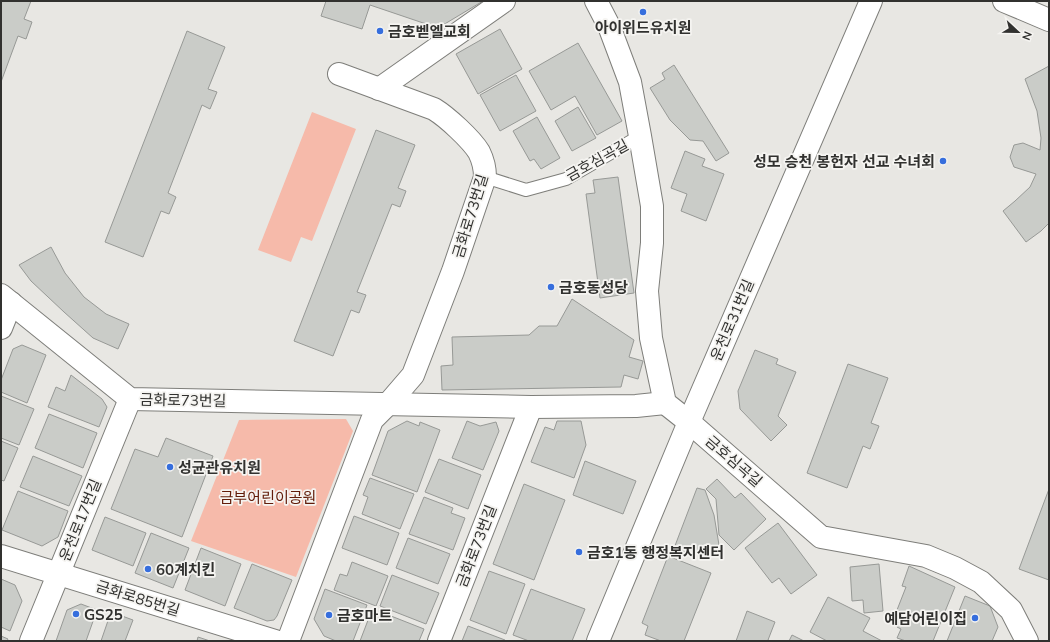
<svg xmlns="http://www.w3.org/2000/svg" width="1050" height="642" font-family="Mulish,'Noto Sans KR',sans-serif">
<rect width="100%" height="100%" fill="#e8e7e3"/>
<g fill="#f6baaa">
<path d="M312,112L356,129L312,241L301,237L291,262L258,250Z"/>
<path d="M346,419L353,431L296,577L191,541L239,420Z"/>
</g>
<g fill="#caccc8" stroke="#979996">
<path d="M1,1H31L24,19L32,22L26,39L18,36L1,82Z"/>
<path d="M326,1H483L438,28L370,5L362,29L321,16Z"/>
<path d="M500,29L522,69L478,94L456,54Z"/>
<path d="M187,31L225,47L208,89L217,92L210,109L202,105L168,193L176,197L169,214L161,211L143,257L105,242Z"/>
<path d="M578,43L622,121L597,135L575,96L551,110L529,71Z"/>
<path d="M674,65L729,153L716,161L703,141L690,140L670,120L650,88L665,79L662,73Z"/>
<path d="M1049,66V223L1041,231L1026,242L1003,211L1015,201L1030,187L1036,174L1014,167L1010,157L1014,145L1023,143L1040,150L1041,138L1037,111L1025,79Z"/>
<path d="M516,75L536,111L500,131L480,95Z"/>
<path d="M578,107L596,138L572,151L555,121Z"/>
<path d="M537,117L560,158L541,169L534,159L530,161L513,131Z"/>
<path d="M376,130L415,145L398,188L406,191L400,207L392,204L357,292L366,295L359,313L351,310L333,356L294,341Z"/>
<path d="M685,151L705,159L702,166L724,174L706,221L681,211L687,194L671,188Z"/>
<path d="M618,177L634,293L600,298L586,194L595,193L593,180Z"/>
<path d="M51,247L65,273L84,297L106,314L129,324L118,349L93,338L64,312L31,281L19,265Z"/>
<path d="M572,299L634,340L629,357L643,361L638,379L624,375L621,387L442,390L441,366L453,365L452,337L529,335L539,326H557Z"/>
<path d="M22,345L46,355L27,403L1,392V380L13,349Z"/>
<path d="M755,350L778,359L776,364L796,372L778,416L787,425L771,441L740,409L738,391Z"/>
<path d="M848,364L888,378L871,423L879,426L870,449L863,446L847,488L807,473Z"/>
<path d="M71,375L102,399L107,407L99,427L48,407L56,387L65,391Z"/>
<path d="M1,396L34,409L19,445L1,438Z"/>
<path d="M49,414L97,433L83,468L35,448Z"/>
<path d="M407,421L419,426L420,422L440,430L417,492L372,475L388,431Z"/>
<path d="M467,421L480,426L496,422L499,431L483,470L452,458Z"/>
<path d="M557,421H581L586,445L574,478L531,462L545,427L554,430Z"/>
<path d="M166,438L213,456L182,537L111,509L135,449L158,457Z"/>
<path d="M1,441L18,448L4,481L1,480Z"/>
<path d="M33,456L82,476L69,506L20,487Z"/>
<path d="M439,459L481,475L468,509L425,492Z"/>
<path d="M585,461L636,481L623,514L573,495Z"/>
<path d="M370,478L414,494L400,529L362,514L368,497L363,495Z"/>
<path d="M717,479L735,498L741,493L766,519L734,550L719,535L716,499L706,489Z"/>
<path d="M524,484L565,500L534,580L493,564Z"/>
<path d="M697,488L705,490L714,515L719,545L715,553L673,551Z"/>
<path d="M1049,489V580L1019,569Z"/>
<path d="M18,491L68,511L58,537L42,546L2,530Z"/>
<path d="M424,497L453,508L451,513L465,518L453,550L409,534Z"/>
<path d="M354,516L399,533L387,565L342,548Z"/>
<path d="M105,517L146,533L133,566L92,550Z"/>
<path d="M778,523L817,575L791,594L779,578L772,583L745,548Z"/>
<path d="M151,533L189,548L173,588L135,573Z"/>
<path d="M408,538L450,554L438,584L396,568Z"/>
<path d="M201,548L241,564L225,606L185,590Z"/>
<path d="M668,556L711,573L684,641H661L645,635L648,626L642,623Z"/>
<path d="M352,562L388,576L376,606L334,590L340,574L347,576Z"/>
<path d="M252,564L292,580L277,616L274,620L267,621L234,608Z"/>
<path d="M879,564L883,611L864,613L863,600L852,601L850,567Z"/>
<path d="M909,566L955,587L933,641H906L897,638L901,629L897,627L902,612L897,610L906,587L902,586Z"/>
<path d="M489,571L525,584L506,634L470,620Z"/>
<path d="M392,575L439,593L426,624L380,606Z"/>
<path d="M1,579L15,585L22,601L10,631L1,627Z"/>
<path d="M325,589L367,605L353,641H336L324,636L314,619Z"/>
<path d="M531,589L585,609L572,641H529L513,635Z"/>
<path d="M965,596L990,606L998,627L992,641H947Z"/>
<path d="M828,597L870,618L863,631L882,641H827L810,632Z"/>
<path d="M81,604L97,610L86,641H56L67,610Z"/>
<path d="M747,611L775,622L768,640L771,641H736Z"/>
<path d="M111,612L133,620L125,641H101Z"/>
<path d="M370,615L389,622L391,616L424,629L419,641H360Z"/>
<path d="M468,626L505,640L504,641H462Z"/>
<path d="M792,635L804,641H789Z"/>
<path d="M1,636L8,639L7,641H1Z"/>
<path d="M198,637L210,641H197Z"/>
</g>
<g fill="none" stroke-linecap="round" stroke-linejoin="round">
<g stroke="#7e7e7a" stroke-width="14">
<path id="lane" d="M485,177L526,190L566,179L640,136"/>
</g>
<g stroke="#7e7e7a" stroke-width="24">
<g id="street">
<path d="M596,1L609,26L630,82L640,136L652,206V243L647,291L651,338L665,403L689,422L821,537L926,556L955,568L981,582L1011,610L1027,641"/>
<path d="M1004,1L1049,20"/>
<path d="M379,89L504,1"/>
<path d="M1,295L130,399L531,407L636,406L665,403"/>
<path d="M1,328L11,303"/>
<path d="M1,556L275,641"/>
<path d="M31,641L130,399"/>
<path d="M288,641L372,420L388,404L413,375L453,271L485,177C485,169 483,160 479,152C471,139 447,117 434,109L339,74"/>
<path d="M439,641L531,407"/>
<path d="M598,641L689,422L871,1"/>
</g>
</g>
<use href="#lane" stroke="#fff" stroke-width="12"/>
<use href="#street" stroke="#fff" stroke-width="22"/>
</g>
<g fill="#366edd" stroke="#f5f4f1" stroke-width="1.5">
<circle cx="643" cy="12" r="4"/>
<circle cx="380" cy="31" r="4"/>
<circle cx="943" cy="161" r="4"/>
<circle cx="551" cy="287" r="4"/>
<circle cx="170" cy="467" r="4"/>
<circle cx="579" cy="552" r="4"/>
<circle cx="148" cy="569" r="4"/>
<circle cx="76" cy="614" r="4"/>
<circle cx="329" cy="615" r="4"/>
<circle cx="975" cy="618" r="4"/>
</g>
<g text-anchor="middle" dominant-baseline="central" stroke-width="3.5" stroke-linejoin="round" paint-order="stroke">
<g font-size="15" font-weight="bold" fill="#31312f" stroke="#f5f4f1" text-anchor="start">
<text x="643" y="27" text-anchor="middle">아이위드유치원</text>
<text x="388" y="31">금호벧엘교회</text>
<text x="935" y="161" text-anchor="end">성모 승천 봉헌자 선교 수녀회</text>
<text x="559" y="287">금호동성당</text>
<text x="178" y="467">성균관유치원</text>
<text x="587" y="552">금호1동 행정복지센터</text>
<text x="156" y="569">60계치킨</text>
<text x="84" y="614">GS25</text>
<text x="337" y="615">금호마트</text>
<text x="967" y="618" text-anchor="end">예담어린이집</text>
</g>
<g font-size="15" fill="#31312f" stroke="#f5f4f1">
<text transform="translate(597 160) rotate(-29)">금호심곡길</text>
<text transform="translate(470 216) rotate(-73)">금화로73번길</text>
<text transform="translate(732 320) rotate(-67)">운천로31번길</text>
<text transform="translate(183 400) rotate(1)">금화로73번길</text>
<text transform="translate(734 461) rotate(41)">금호심곡길</text>
<text transform="translate(80 520) rotate(-68)">운천로17번길</text>
<text transform="translate(476 546) rotate(-69)">금화로73번길</text>
<text transform="translate(138 598) rotate(17)">금화로85번길</text>
</g>
<g font-size="15" fill="#621c09" stroke="#f5f4f1">
<text x="268" y="497">금부어린이공원</text>
</g>
</g>
<rect width="1050" height="642" fill="none" stroke="#31312f" stroke-width="4"/>
<g transform="translate(1018 32) rotate(112)" stroke="#f5f4f1" stroke-width="3" paint-order="stroke">
<path d="M0-3L7 15L0 10L-7 15Z" fill="#31312f"/>
<text y="-6" font-size="11" font-weight="bold" text-anchor="middle" fill="#31312f">N</text>
</g>
</svg>
